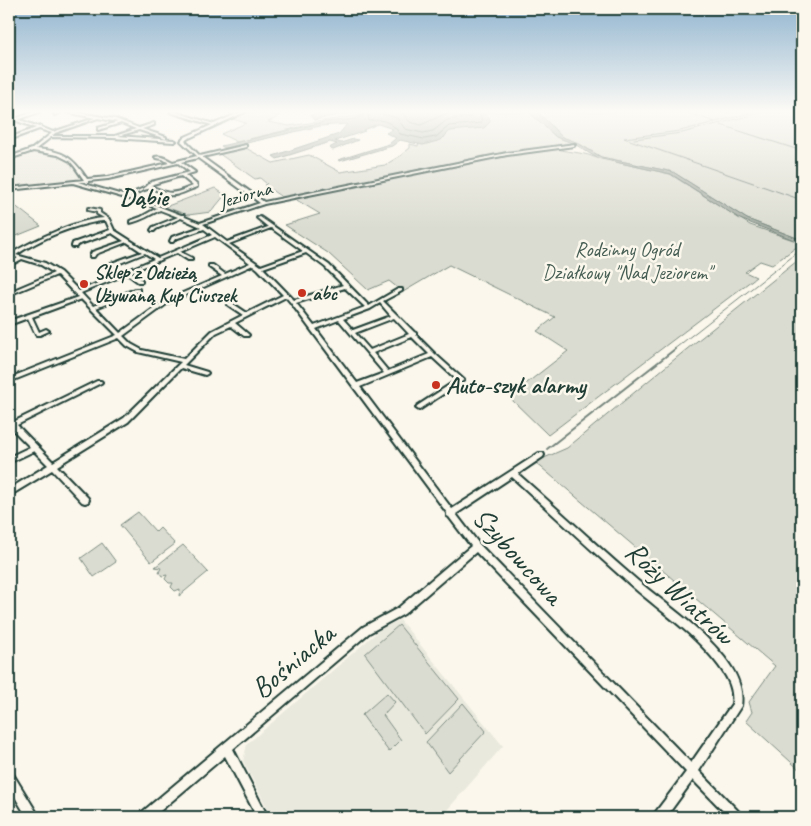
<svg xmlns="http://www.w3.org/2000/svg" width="811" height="826" font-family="Caveat,sans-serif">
<rect width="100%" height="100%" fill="#fbf7ec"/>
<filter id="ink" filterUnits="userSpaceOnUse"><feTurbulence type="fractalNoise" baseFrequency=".02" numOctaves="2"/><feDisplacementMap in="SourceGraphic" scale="10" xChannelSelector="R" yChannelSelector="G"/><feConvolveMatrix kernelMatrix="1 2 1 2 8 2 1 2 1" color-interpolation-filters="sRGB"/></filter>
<g filter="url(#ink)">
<g fill="#eae9de">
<path d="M35,152L53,153L64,157L71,161L82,178L54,183L46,181L9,188V159Z"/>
<path d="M400,620L503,746L441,817H272L243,761L247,744L382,628Z"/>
</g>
<g fill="#dbdcd1" stroke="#7d8c82">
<path d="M248,112H272L270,114L280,116L268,122L289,126L363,115L353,119L308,125L237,142L221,134L246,123L232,119Z"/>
<path d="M475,112H529L556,137L575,144L552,147C566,153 580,151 594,157L670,174L750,225L802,243L772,265L760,261L745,272L756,277L548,435L509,397L568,351L537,331L555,317L449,265L403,292L389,281L368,290L328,253L285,225L320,214L295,199L286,200L264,185L267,184L260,178L255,179L218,153L244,147L273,163L309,155L340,172L385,165L400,156L410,148V144L418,146L419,143L445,137L443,132L487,125L491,121Z"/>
<path d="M535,112H802V240L747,219L673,172L601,157L576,142L562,137Z"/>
<path d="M215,188L225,195L211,212L188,215L165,207Z"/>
<path d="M9,201L41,226L9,239Z"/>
<path d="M802,257V772L746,721L752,712L749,702L775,666L535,462L567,448L687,349Z"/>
<path d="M138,512L156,532L160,528L175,544L151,562L120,525Z"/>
<path d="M102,543L116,562L94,577L81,558Z"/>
<path d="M183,545L208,572L179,596L180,589L175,591L171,587L173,583H169L165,579L167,575L162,576L159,572L161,568L155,567Z"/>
<path d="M399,625L459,699L425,734L365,654Z"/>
<path d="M387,693L395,702L383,715L401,740L389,752L362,715Z"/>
<path d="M463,703L486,731L448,772L426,742Z"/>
</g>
<g fill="#adb4aa" stroke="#74847b">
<path d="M328,112H479L488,116L491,121L484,128L450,131L441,140L423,145L400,140L392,146L340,161L338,160L389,144L396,138L386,133L393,129L378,124L363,130L365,131L335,141L341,143L353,139L358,140L333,150L329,148L337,144L330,142L277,159L273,156L339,134L347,124L320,126L225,148L221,146L325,122L356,119L364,115C355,110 326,118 314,120L310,115Z"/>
<path d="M529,112H535L543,117L562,137L576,142L601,157L673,172L747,219L802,240V243L740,219L671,174L597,158L573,143L556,137Z"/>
</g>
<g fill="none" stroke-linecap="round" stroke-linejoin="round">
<g stroke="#586d63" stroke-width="1">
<path d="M368,112L369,121C383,118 392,122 400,134L424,139L436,137L449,126L481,123L482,120L479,112"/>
<path d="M376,112L397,118L405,129L423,133L433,131L447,120L471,117L473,112"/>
<path d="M401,112L410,122L421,125L449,112"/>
</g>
<g stroke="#74847b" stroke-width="1">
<path d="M686,112L715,122"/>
<path d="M726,112L728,113"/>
<path d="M754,112L680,131L624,138L802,200"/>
<path d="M721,125L802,151"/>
<path d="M634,139L682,133L764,112"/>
<path d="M673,350L802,249"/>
</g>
<path stroke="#74847b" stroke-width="2" d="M547,449L675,349"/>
<g stroke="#1f3d34" stroke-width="4">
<g id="street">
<path d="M57,112H61L55,115L54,114Z"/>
<path d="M66,112H74L115,119L139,128L154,123V125L142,129L166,137V139L139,130L118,136L174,140L176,141L174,142L113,138L51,137L36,149C63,151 72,156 87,179L108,177L169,163L163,159L156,158L155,157C161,155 167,159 173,162L197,156L181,141L185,137L212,125L170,112H175L214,124L241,112H245L187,139L185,141L200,156L246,145V147L202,157L264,202L507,153L575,144L574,146L507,155L264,204L203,224L227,242L268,227L257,218L260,217L329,265L369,306L398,289H402V291L383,301L414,332L416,333V335L435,354L464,380L419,410L416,408L417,406L457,380L432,357L360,387L452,509L539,453H543L544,455L543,457L518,474C558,509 597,546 638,581C667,605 700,627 724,657C735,671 744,687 741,706L699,771L740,813L741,817H729L693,780L666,817H654L655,813L686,772L476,552L404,614L369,633L233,749L268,817H257L225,756L153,817H140L141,813L363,627L398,608L471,546L449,517L447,516V513L291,303L286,297L235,323L248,334L249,335L248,336H244L231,326L216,333L184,365L207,372L208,373L207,374L205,375L181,368L128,422L57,466L88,498L89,500L88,502L85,503L82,502L52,470L9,496V489L48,465L34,451L9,463V457L30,447L10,427L9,419L13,422L97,381H101L102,382L101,383L17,425L53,462L124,418L181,362L138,352L127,346L119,338L9,382V378L117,335L81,299L32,317L39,332L46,329L49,331L40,335H36L28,318L9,325V321L78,297L57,275L9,295V292L54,273L41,265L22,259L9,266V263L18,258L9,255V253H12C34,240 78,219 104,218L97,214V212L88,210V208H89L100,210V213L109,219L114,230L158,258L212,235L204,229L175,239L173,242H171L170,241L172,237L201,227L181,218L156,229L154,231H152L151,230L153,227L178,217L160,210C150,215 141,221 130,223V221L141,217L157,208L143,203L73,183L9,190V188L84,180L75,167L70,161L58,155L33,151L9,159V157L32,149L52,133L39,129L9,140V138L36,128L9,118V116L39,127L41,126V127L53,132L95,118ZM98,118L118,122L98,128V130L121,123L136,129L115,136H52L55,133ZM198,158L260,203L200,223L185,217L184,215H181L145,201L130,197C138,193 148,186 156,190C160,192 163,194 167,195C177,197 188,190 197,187V185L185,175L195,172L181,162ZM178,163L190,172L151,182L146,187L126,196L78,182H85L87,183H88V181L108,179ZM181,176L193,186C185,189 174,195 166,192C160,191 157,187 151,187L153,184ZM102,221H106L110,230L73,243L72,246V247H76L77,245L112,233L124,241L92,252L90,256V257H94L96,254L127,242L142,252L109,264L107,268V269H111L113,266L145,253L154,259L79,291L60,272L45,263L16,255C40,239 73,225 102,221ZM271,228L303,251L261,266L229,244ZM215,237L250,263L225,274L213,265H209V267L222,276L164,301L120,333L96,308L139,291V289H135L93,306L81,293L127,274L138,282H142V280L131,272L177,253L188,260H192V258L180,252ZM306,253L325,267L343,285L294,300L263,268ZM253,265L258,269L283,295L247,313L232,303H228V305L243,315L212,331L184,359L142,350L131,344L123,336L168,303ZM345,288L365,307L314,326L296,303ZM380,303L391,316L353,330L343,319L370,309ZM394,318L409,334L370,350L355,333ZM339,320L384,373L357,383L316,329ZM412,337L429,354L388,371L373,353ZM512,477C553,514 593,552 634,588C663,613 696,635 719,666C728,678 734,689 732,704L691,763L479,544L456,514Z"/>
<path d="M9,773L13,774L37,813L38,817H27L9,787Z"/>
</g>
</g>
<g stroke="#1f3d34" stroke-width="3">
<path id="secondary" d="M33,112H40L9,123V121Z"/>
</g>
<use href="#street" fill="#fbf7ec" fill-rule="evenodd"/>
<use href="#secondary" fill="#fbf7ec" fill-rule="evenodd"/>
</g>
</g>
<linearGradient id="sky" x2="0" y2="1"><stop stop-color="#90b4cf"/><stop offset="0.49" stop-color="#fdfbf6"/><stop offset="1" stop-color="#fdfbf6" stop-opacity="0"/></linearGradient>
<rect width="811" height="228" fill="url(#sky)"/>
<g fill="#c8321e" stroke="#fbf7ec" stroke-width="2">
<circle cx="84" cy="284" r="5"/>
<circle cx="302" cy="293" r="5"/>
<circle cx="436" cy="385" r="5"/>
</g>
<g text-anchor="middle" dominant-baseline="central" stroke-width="5" stroke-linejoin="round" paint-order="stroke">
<g font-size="20" fill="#1f3d34" stroke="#fbf7ec">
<text transform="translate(245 195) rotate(-16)">Jeziorna</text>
</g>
<g font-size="20" fill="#455d53" stroke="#fbf7ec">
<text x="627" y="249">Rodzinny Ogród<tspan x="627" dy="23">Działkowy "Nad Jeziorem"</tspan></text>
</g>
<g font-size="20" font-weight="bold" fill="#1f3d34" stroke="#fbf7ec" text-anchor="start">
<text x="94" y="272">Sklep z Odzieżą<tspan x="94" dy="23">Używaną Kup Ciuszek</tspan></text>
<text x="312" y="293">abc</text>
</g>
<g font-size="24" font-weight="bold" fill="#1f3d34" stroke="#fbf7ec">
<text x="144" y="197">Dąbie</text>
</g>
<g font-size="24" font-weight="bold" fill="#1f3d34" stroke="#fbf7ec" text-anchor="start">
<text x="446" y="385">Auto-szyk alarmy</text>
</g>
<g font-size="29" fill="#1f3d34" stroke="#fbf7ec">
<text transform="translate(518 556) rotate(48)">Szybowcowa</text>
<text transform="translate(680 593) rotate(43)">Róży Wiatrów</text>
<text transform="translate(293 661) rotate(-40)">Bośniacka</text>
</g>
</g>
<rect width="811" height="826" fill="none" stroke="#fbf7ec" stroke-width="30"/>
<rect x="15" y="15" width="781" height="796" fill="none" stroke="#1f3d34" stroke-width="2" filter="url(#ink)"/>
</svg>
